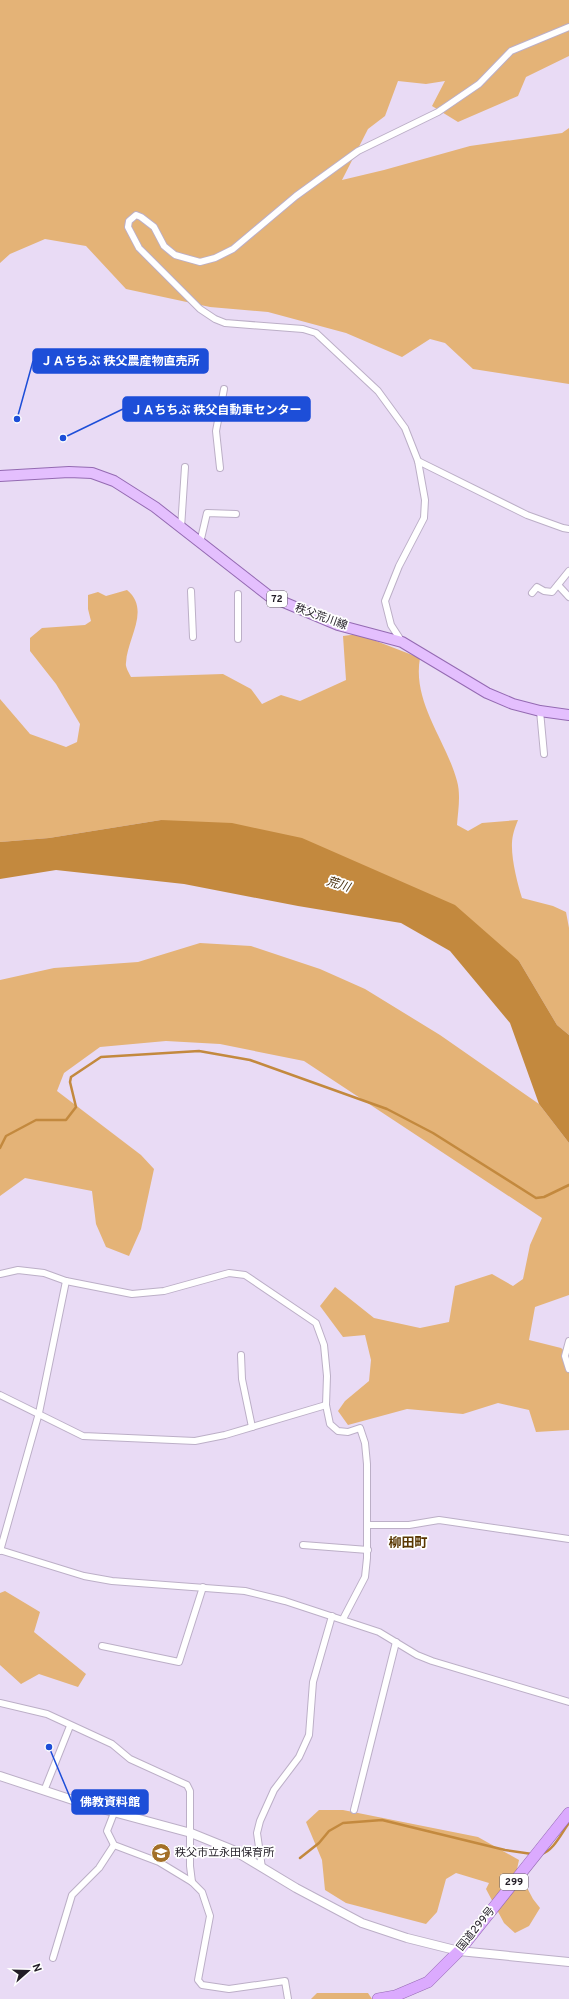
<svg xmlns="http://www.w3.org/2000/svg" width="569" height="1999" font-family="Overpass,'Noto Sans JP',sans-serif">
<rect width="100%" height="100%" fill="#e9dbf5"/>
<g fill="#e4b377">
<path d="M0,0H569V56L526,77L518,96L458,122L432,106L445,81L426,84L398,81L385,116L368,129L342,180L384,170L470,146L562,133L569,128V384L473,369L445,343L430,339L402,357L346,333L268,312L210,307L126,289L86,246L45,239L10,254L0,263Z"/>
<path d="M127,590C151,610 127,638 126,663C125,667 129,673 131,677L223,674L251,689L262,704L281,695L300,701L346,680L343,636L358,634L420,658C412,702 446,740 457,781C461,795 458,811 457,825L468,831L482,823L518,820C516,825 514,830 513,835C509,852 517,882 522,898L553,906L566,912L569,928V1035L557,1025L519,961L161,820L49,838L0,842V699L30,734L66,747L77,742L80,724L56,684L30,651V638L42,628L85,625L91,621L88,609V595L98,592L106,596Z"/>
<path d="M200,943L251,946L320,969L365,989L440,1035L539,1104L569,1143V1295L535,1307L529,1340L561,1348L569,1355V1430L536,1432L529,1410L498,1403L463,1414L407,1409L348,1425L338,1411L345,1401L369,1381L371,1360L365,1335L343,1337L320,1306L335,1287L374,1318L420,1328L449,1322L455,1286L492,1274L513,1286L523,1279L530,1245L542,1218L304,1061L220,1044L166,1041L100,1047L64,1073L57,1091L141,1155L154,1169L141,1229L129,1256L106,1247L96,1224L92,1191L25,1178L0,1196V980L54,968L138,962Z"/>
<path d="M5,1591L40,1612L34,1632L86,1674L78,1687L39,1674L21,1684L0,1665V1593Z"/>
<path d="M319,1810H343L478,1837L519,1860L517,1869L533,1899L540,1908L529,1926L515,1933L504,1923L486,1889L489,1883L456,1873L446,1879L437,1912L426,1924L346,1903L325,1890L322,1860L306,1822Z"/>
<path d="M317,1993H368L372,1999H311Z"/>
</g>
<path fill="#c3893e" d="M161,820L232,823L302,838L455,905L519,961L557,1025L569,1035V1143L539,1104L510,1023L450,951L401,923L298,906L184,884L56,870L0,879V842L49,838Z"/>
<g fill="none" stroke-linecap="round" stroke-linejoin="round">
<g stroke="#c3893e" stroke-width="2.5">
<path d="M0,1148L6,1136L36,1120H66L76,1107L70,1082L71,1077L101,1057L199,1051L250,1060L387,1109L433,1133L536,1198L544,1197L569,1185"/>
<path d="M541,1854C553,1852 562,1832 569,1823"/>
<path d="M300,1858L319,1843L329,1831L343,1823L382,1820L505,1850L532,1854"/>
</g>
<g stroke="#bcafc7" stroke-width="8">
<g id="minor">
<path d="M418,461L527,515L563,528L569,529"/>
<path d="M220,468L216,431L224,389"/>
<path d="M181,528L185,467"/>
<path d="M200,543L207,513L236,514"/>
<path d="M558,585L569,597"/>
<path d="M191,591L193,637"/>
<path d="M532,593L537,587L544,591L552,592L569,571"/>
<path d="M238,594V639"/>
<path d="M402,642L391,625L385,601L399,566L424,518L425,500L418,461L405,428L378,391L316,333L303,329L225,323L215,319L200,309L139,248L128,227L129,221L136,215L141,217L154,227L164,246L175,255L200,262L215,258L233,249L296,196L358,151L438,112L479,84L511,51L569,27"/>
<path d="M540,711L544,754"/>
<path d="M0,1274L18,1270L44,1273L66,1281L132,1294L164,1291L229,1273L245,1275L316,1323L324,1345L327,1376L326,1405L330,1424L338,1431L348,1432L360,1428L365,1443L367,1464V1558L365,1577L343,1619"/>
<path d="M569,1341L565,1356L569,1369"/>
<path d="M241,1355L242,1379L252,1427"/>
<path d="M0,1395L83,1436L195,1441L225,1435L326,1405"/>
<path d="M369,1525H409L439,1520L569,1539"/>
<path d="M303,1545L368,1550"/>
<path d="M0,1550L84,1576L112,1581L245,1591L285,1601L379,1632L417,1655L432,1661L569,1702"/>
<path d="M0,1551L39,1413L66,1281"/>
<path d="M102,1646L179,1662L203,1587"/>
<path d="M0,1703L47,1714L112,1744L130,1759L187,1785L190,1791V1866L192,1882L202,1892L210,1916L198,1980L202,1985L229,1989L285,1981L288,1999"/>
<path d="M44,1791L70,1726"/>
<path d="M354,1810L396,1642"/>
<path d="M114,1813L107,1831L114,1845L159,1862L192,1882"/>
<path d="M262,1868L257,1833L260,1821L274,1790L299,1757L309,1735L313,1682L332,1616"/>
<path d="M53,1958L72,1895L99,1868L114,1845"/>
</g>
</g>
<g stroke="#bcafc7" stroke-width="10">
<path id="tertiary" d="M0,1776L91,1806L191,1833L233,1850L296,1888L362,1923L407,1938L459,1951L569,1962"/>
</g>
<g stroke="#946ab2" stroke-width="12">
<path id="primary" d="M0,476L69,472L92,473L114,481L155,507L269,596L338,625L402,642L487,693L513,704L540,711L569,715"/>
</g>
<g stroke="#946ab2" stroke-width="12">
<path id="trunk" d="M378,1999L395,1996L428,1982L459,1951L569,1813"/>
</g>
<use href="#minor" stroke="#fff" stroke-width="6"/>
<use href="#tertiary" stroke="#fff" stroke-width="8"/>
<use href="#primary" stroke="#e4bffe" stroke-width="10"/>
<use href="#trunk" stroke="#dbaafe" stroke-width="11"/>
</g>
<defs>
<g id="school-disc" transform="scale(1)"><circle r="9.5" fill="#a36f27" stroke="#fff"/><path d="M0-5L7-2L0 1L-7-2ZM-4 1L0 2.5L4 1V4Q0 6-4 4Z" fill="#fff"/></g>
</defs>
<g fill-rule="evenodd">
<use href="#school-disc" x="161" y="1853"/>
</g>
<g text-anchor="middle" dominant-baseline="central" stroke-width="3.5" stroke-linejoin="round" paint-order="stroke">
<g fill="#fff" stroke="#646167" stroke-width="1">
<rect x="267" y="591" width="20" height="16" rx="3"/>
<rect x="500" y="1874" width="28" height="16" rx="3"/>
</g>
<g font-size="10" font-weight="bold" fill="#221d26">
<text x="277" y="599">72</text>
<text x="514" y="1882">299</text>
</g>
<g font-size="11" fill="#221d26" stroke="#fff">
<text transform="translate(321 617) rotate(20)">秩父荒川線</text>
<text transform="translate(476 1929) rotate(-51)">国道299号</text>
</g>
<g font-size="11" fill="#221d26" stroke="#fff" text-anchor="start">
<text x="175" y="1853">秩父市立永田保育所</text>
</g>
<g font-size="12" font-style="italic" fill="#462e0e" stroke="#fff">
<text transform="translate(338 885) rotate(18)">荒川</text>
</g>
<g font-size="13" font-weight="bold" fill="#583600" stroke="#fff">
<text x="408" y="1544">柳田町</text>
</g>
</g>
<path fill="none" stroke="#1d4ed8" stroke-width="1.5" d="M17 419L33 361M63 438L123 409M49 1747L72 1802"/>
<g fill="#1d4ed8" stroke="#fff" stroke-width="1.5">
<circle cx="17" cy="419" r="4"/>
<circle cx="63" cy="438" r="4"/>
<circle cx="49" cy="1747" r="4"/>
</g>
<g fill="#1d4ed8" stroke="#1d4ed8" stroke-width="1.5">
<rect x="33" y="349" width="175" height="24" rx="4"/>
<rect x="123" y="397" width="187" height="24" rx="4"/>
<rect x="72" y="1790" width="76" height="24" rx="4"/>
</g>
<g font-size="12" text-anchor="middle" font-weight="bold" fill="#fff">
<text x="120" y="365">ＪＡちちぶ 秩父農産物直売所</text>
<text x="216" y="414">ＪＡちちぶ 秩父自動車センター</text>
<text x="110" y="1806">佛教資料館</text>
</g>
<g transform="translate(28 1971) rotate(70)" stroke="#ffffff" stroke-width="3" paint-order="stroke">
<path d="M0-3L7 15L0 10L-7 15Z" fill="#221d26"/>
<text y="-6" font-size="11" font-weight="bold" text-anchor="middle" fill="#221d26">N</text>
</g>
</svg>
